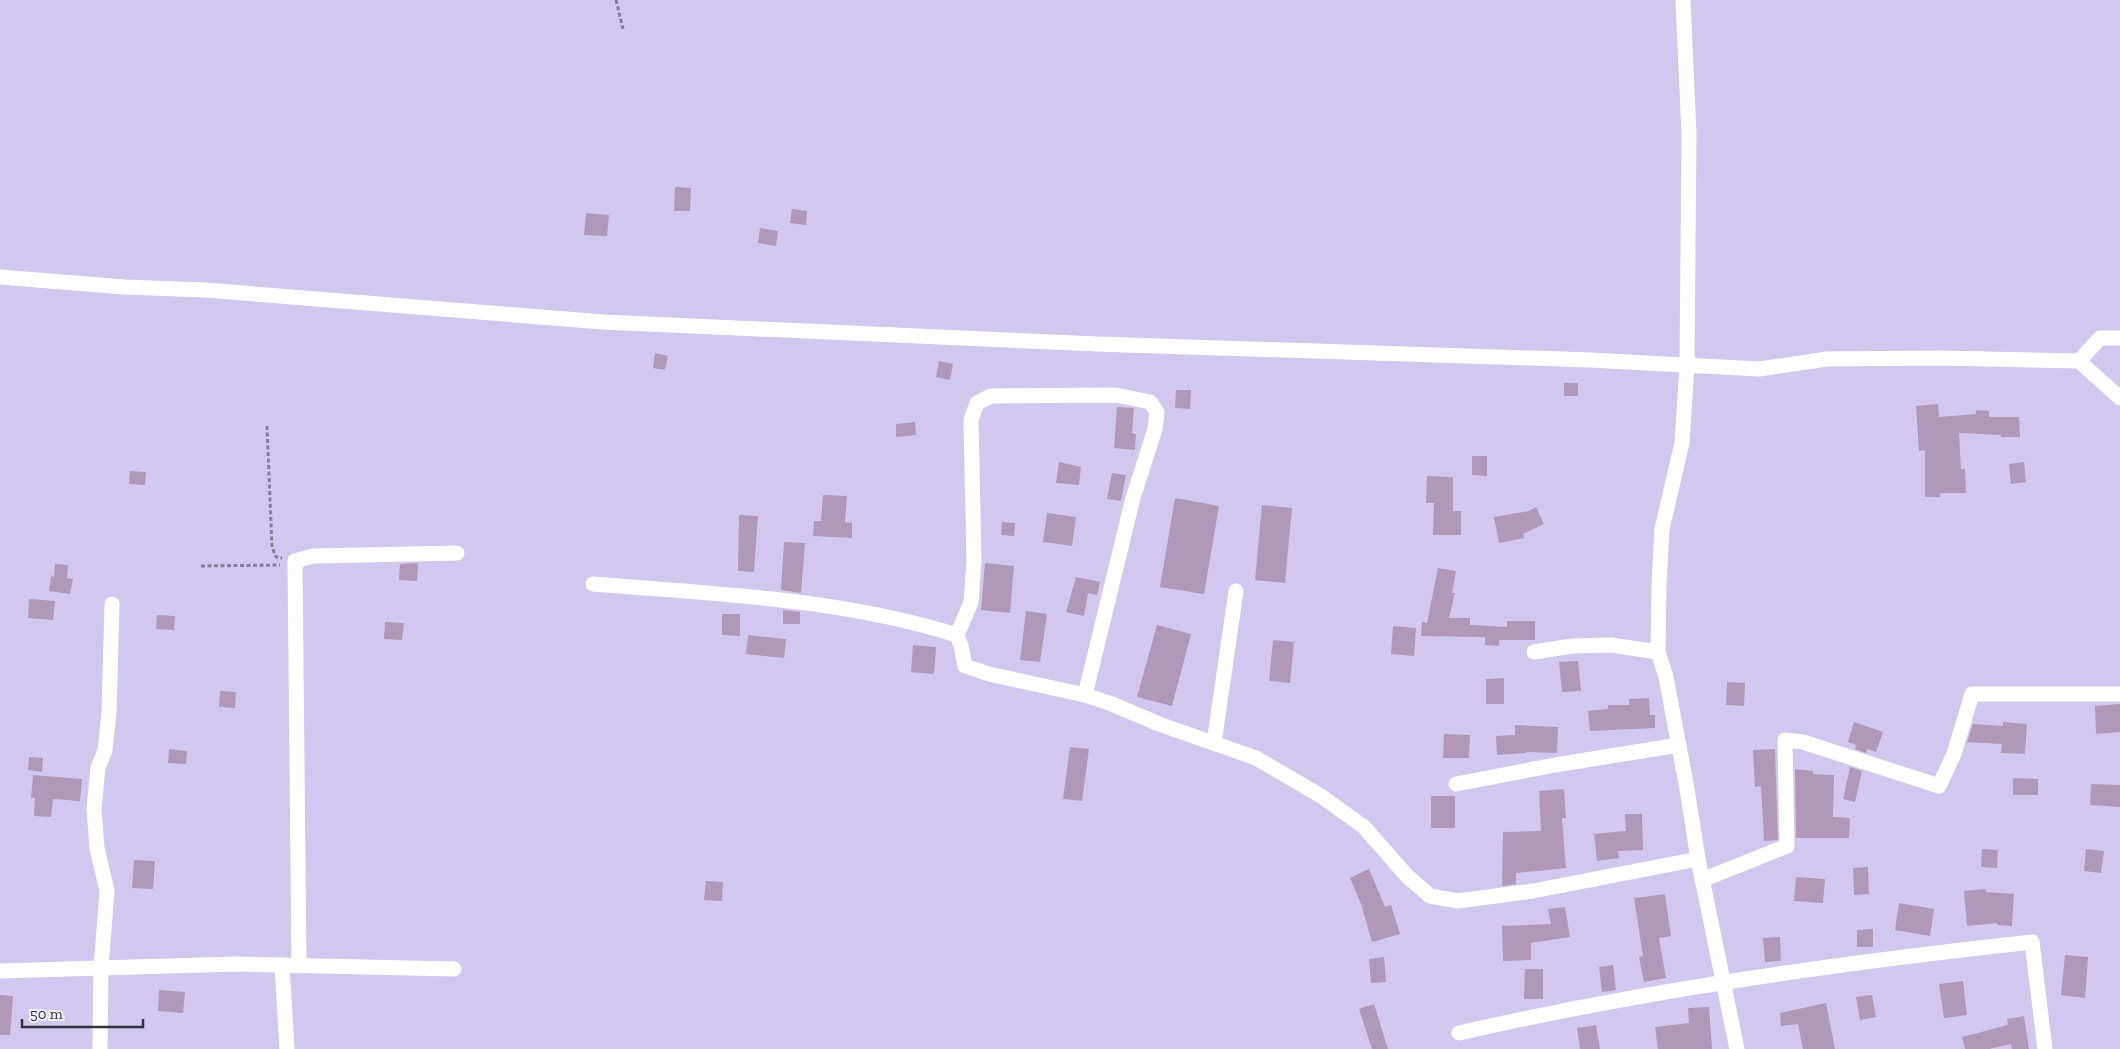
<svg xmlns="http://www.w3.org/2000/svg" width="2120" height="1049" font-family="'Zilla Slab',serif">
<rect width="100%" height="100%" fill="#d2c8ef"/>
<g fill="#b098b9">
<path d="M675,187L691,188L690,211H674Z"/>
<path d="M792,209L807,211L806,225L790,223Z"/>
<path d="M586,213L609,215L607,236L584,235Z"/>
<path d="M760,228L778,231L776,246L758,243Z"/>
<path d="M655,353L668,356L665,370L653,368Z"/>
<path d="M939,361L953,364L950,380L936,377Z"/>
<rect x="1564" y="383" width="14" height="13"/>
<path d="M1176,390H1191L1190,409L1175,408Z"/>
<path d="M1938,404L1939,417L1976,414V410L1989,411V417H2019L2020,437H2001V435L1959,433L1961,469H1965L1966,493H1940V497H1925V450L1919,451L1916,406Z"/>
<path d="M1117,407L1134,408L1132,433L1136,434L1135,450L1114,448Z"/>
<path d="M915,422L916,435L896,437V424Z"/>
<path d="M1472,456H1487V476L1472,475Z"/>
<path d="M1059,462L1081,467L1079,485L1056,483Z"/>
<path d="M2024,462L2026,482L2011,484L2009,464Z"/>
<path d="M130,471L146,472L145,485L129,484Z"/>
<path d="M1112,473L1126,475L1121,501L1107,499Z"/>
<path d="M1427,476L1453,477V511H1461V535H1433L1434,503H1426Z"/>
<path d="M823,495L847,496L845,522L852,523V538L813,536L814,521H821Z"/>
<path d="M1175,498L1219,506L1204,594L1160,587Z"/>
<path d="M1262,505L1292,508L1285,583L1255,580Z"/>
<path d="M1536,507L1544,524L1523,534L1524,538L1499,543L1494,517L1529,511Z"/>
<path d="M1047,513L1076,517L1072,546L1043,542Z"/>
<path d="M739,515L758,516L754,572L738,571Z"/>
<path d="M1002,522L1015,523L1014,536L1001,535Z"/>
<path d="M784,542L805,543L801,593L781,590Z"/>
<path d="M418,563L417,581L399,580L400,564Z"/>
<path d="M985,563L1014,566L1010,613L981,610Z"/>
<path d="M55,564L68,565L67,578L73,579L70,594L49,591L51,576L54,577Z"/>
<path d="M1438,568L1456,571L1452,593H1455L1449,618H1470V625L1507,627V621H1535V640H1499V646L1485,645V637L1421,636L1422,622L1427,623Z"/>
<path d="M1076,577L1100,582L1097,595L1088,593L1084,616L1066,612Z"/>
<path d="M29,599L55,601L53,620L28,618Z"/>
<path d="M783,610L800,612V624H783Z"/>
<path d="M1026,611L1047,614L1040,662L1020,660Z"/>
<path d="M722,614H740V636L722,635Z"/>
<path d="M157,615L175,616L174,630L156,629Z"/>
<path d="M385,622L404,623L402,640L384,639Z"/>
<path d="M1157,625L1191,634L1172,706L1137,697Z"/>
<path d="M1393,626L1416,628L1414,656L1391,654Z"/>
<path d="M748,635L786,639L784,658L746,654Z"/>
<path d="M1273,640L1294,642L1290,683L1269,681Z"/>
<path d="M913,645L936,647L934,674L911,672Z"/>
<path d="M1578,661L1581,691L1562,692L1559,662Z"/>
<path d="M1504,678V704H1486V679Z"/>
<path d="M1727,682L1745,683L1744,706L1726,705Z"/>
<path d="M220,691L236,692L235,708L219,707Z"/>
<path d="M1649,698L1650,715H1655V728L1590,731L1588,711L1608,709V705H1629V699Z"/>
<path d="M2120,704V732L2096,734L2095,706Z"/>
<path d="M1854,722L1883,732L1876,752L1867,749L1866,753L1855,749L1856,745L1848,742Z"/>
<path d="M2003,722L2027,724L2025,754L2001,753L2002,744L1967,742L1973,724L2003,726Z"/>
<path d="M1515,725L1558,727L1557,753L1526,752V753L1497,755L1496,736L1515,735Z"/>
<path d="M1444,734L1470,735L1469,758H1443Z"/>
<path d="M1070,747L1089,749L1082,801L1063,799Z"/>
<path d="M169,749L187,751L186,764L168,763Z"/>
<path d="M1775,749L1778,840L1764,841L1761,786L1755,787L1753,750Z"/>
<path d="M29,757L43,758L42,772L28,770Z"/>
<path d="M1850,767L1862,771L1855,802L1843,799Z"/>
<path d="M1795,769L1813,771V774L1834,775L1833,817L1850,818L1849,838H1796Z"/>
<path d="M33,775L82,779L80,801L53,799L51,817L34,816L35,798H31Z"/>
<path d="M2013,778L2038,779V795H2013Z"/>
<path d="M2091,784L2120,785V807L2090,805Z"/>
<path d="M1564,789L1566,818H1562L1566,868L1516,873V884L1502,886L1503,832L1541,831L1539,791Z"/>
<rect x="1431" y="796" width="24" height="32"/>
<path d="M1625,814H1642L1643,850L1618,851L1619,858L1597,861L1594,834L1626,831Z"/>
<path d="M1982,849L1998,850L1997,868L1981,867Z"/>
<path d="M2086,849L2104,851L2101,873L2084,871Z"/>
<path d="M134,860L155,861L153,889L132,888Z"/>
<path d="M1868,867L1869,894L1854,895L1853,868Z"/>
<path d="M1369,869L1385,907L1391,905L1400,934L1372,942L1361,904L1350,878Z"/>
<path d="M1796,877L1825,879L1823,903L1794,901Z"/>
<path d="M706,881L723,882L722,901L704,900Z"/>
<path d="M1986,889V892L2014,894L2012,926L1997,925V923L1967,926L1964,891Z"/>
<path d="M1665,894L1671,936L1659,938L1666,978L1644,982L1639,957L1643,956L1634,898Z"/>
<path d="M1899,903L1934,909L1930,936L1895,930Z"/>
<path d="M1565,907L1570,937L1531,943V960L1503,961L1502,926L1551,924L1548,909Z"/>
<path d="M1873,929V947H1857V930Z"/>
<path d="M1780,937L1781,961L1765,962L1763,938Z"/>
<path d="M2065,955L2088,957L2085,998L2061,995Z"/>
<path d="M1384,957L1386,982L1371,983L1369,959Z"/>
<path d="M1613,965L1616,990L1602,992L1599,967Z"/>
<path d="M1525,969H1543V999H1524Z"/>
<path d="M1963,981L1967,1015L1944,1018L1939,984Z"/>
<path d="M159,990L185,992L183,1013L158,1011Z"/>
<path d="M0,995L13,996L10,1035H0Z"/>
<path d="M1872,995L1876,1017L1860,1020L1856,997Z"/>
<path d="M1826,1003L1835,1049H1803L1798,1024L1781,1026L1780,1013Z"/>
<path d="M1374,1004L1388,1049H1372L1359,1009Z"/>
<path d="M1709,1007L1712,1049H1658L1655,1027L1689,1023L1688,1008Z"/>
<path d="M2024,1016L2029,1049H2012L2011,1044L1989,1049H1965L1962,1037L2008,1025L2007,1019Z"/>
<path d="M1596,1025L1600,1049H1580L1577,1028Z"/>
</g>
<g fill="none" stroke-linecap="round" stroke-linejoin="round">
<g stroke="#867f9b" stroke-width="3" stroke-dasharray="4 2.5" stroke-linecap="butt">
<path d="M616,0L623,29"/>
<path d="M267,426L272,547L276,557L282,558"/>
<path d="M201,566L280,565"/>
</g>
<g stroke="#fff" stroke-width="15">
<path d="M1683,0L1689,134L1687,365L1682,443L1662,529L1659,584L1658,652L1666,677L1687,789L1698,859L1737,1049"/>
<path d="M0,277L124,287L205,290L603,322L1097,344L1590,360L1759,369L1827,359L1939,358L2079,361L2100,338H2120"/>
<path d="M2079,361L2120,398"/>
<path d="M593,584C715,594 839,598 957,635L961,646L965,666L989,674L1085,695L1112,704L1159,724L1256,758L1321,796L1364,827L1407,876L1430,896L1458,901L1533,891L1698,859"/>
<path d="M957,635L971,602L974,561L971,420L977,403L991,396L1116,395L1150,402L1157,412L1155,429L1133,498L1085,695"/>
<path d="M1534,652L1572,646L1611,645L1658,652"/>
<path d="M1214,743L1236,591"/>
<path d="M1456,784L1555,765L1679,745"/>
<path d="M1702,880L1787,846L1785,740L1803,742L1939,786L1954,754L1972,694H2120"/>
<path d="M282,965L287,1049"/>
<path d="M299,966L295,561L313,556L457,553"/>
<path d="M0,971L236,964L454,969"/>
<path d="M1459,1033C1647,990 1840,963 2032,942L2045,1049"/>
<path d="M100,1049L101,968L107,891L97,848L94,809L98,768L105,750L109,713L112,604"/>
</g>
</g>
<path d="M22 1019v8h121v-8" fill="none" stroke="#34303f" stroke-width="2.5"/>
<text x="30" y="1019" font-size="15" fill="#34303f" stroke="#f1edfd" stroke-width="4" paint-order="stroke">50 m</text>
</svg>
